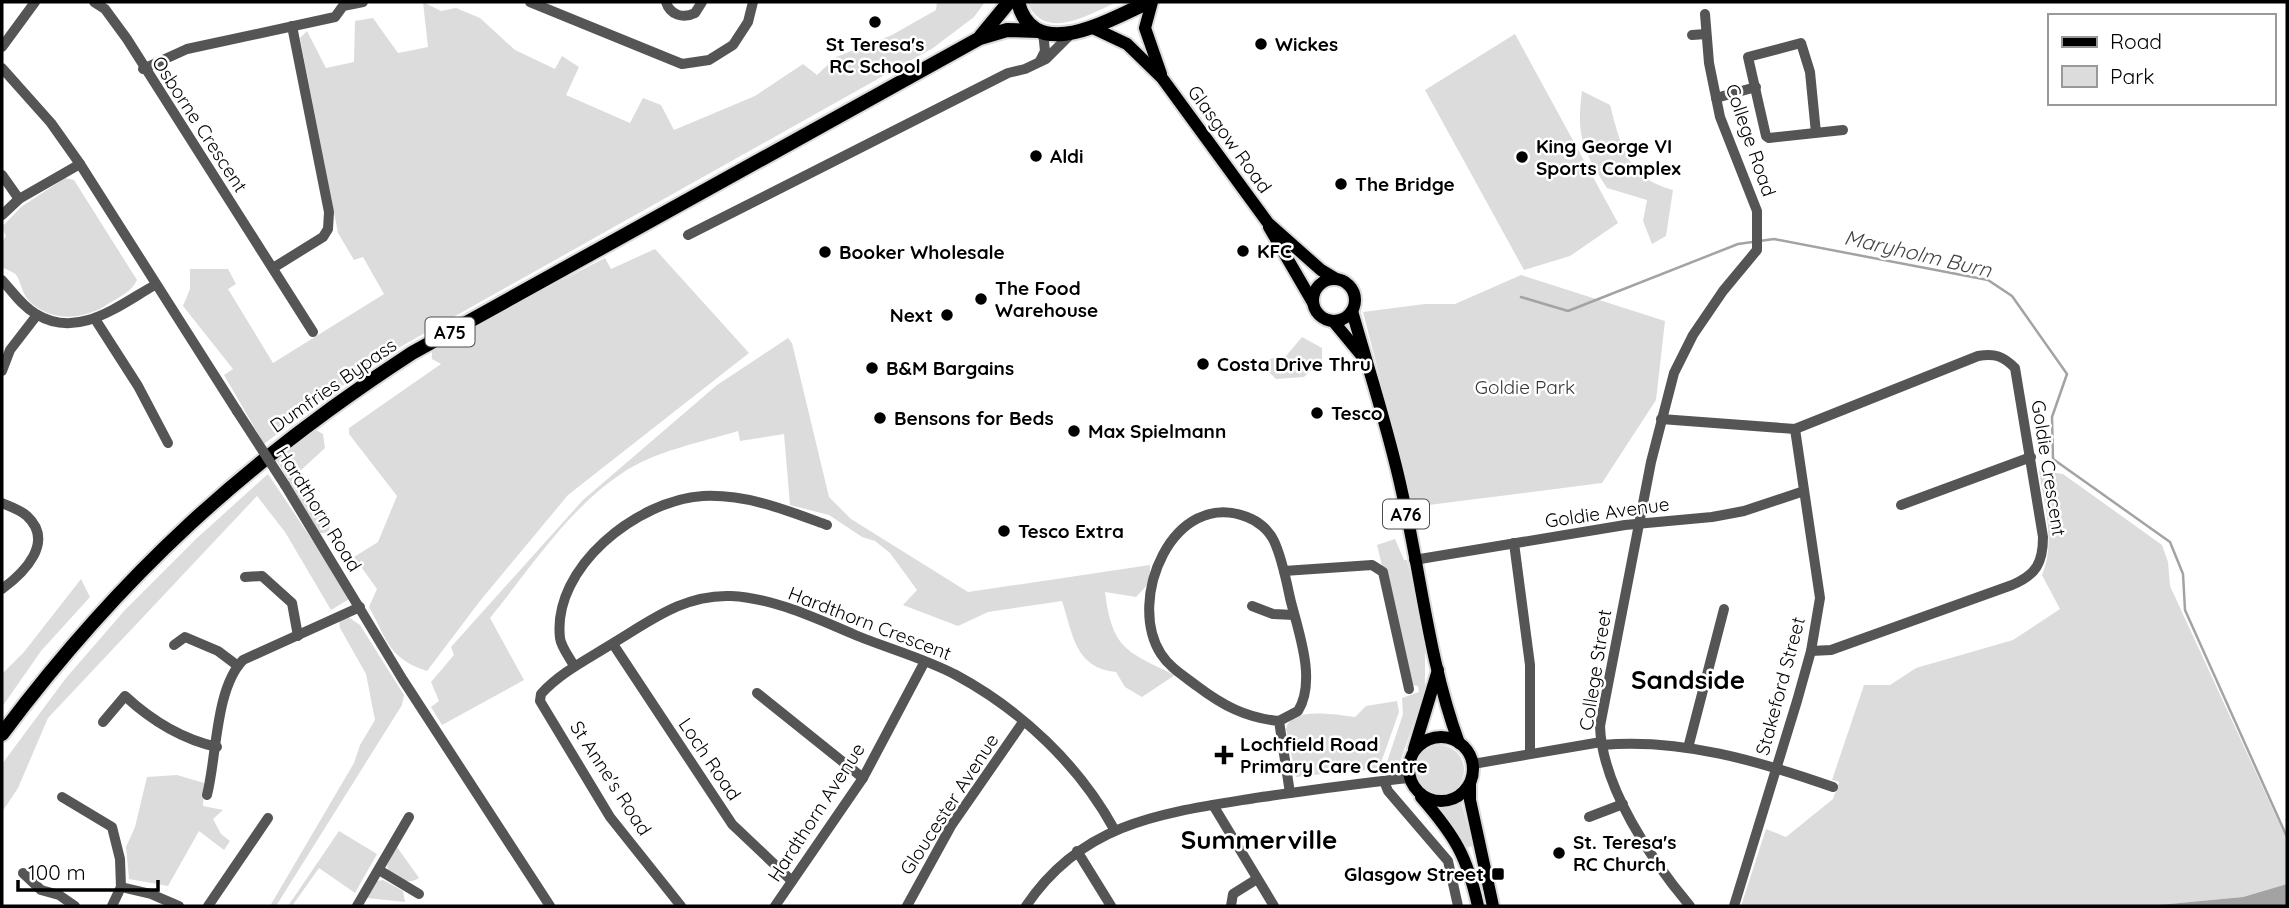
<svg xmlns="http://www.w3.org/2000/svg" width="2289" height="908" font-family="Quicksand,sans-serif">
<rect width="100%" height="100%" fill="#fff"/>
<g fill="#dcdcdc">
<path d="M423,2L441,11L456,8L480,18L515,50L555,69L562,56L579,67L566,95L630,123L643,98L661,105L674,130L755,96L803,64L817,75L836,57L892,35L936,10L937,2H985L974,17L933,48L400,347L324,398L264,444L224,375L233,369L183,306L190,289V269H228L236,284L228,289L273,363L384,294L363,257L354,260L338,233L300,38L307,31L326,68L354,62L355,21L373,18L398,53L428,47Z"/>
<path d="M1027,2H1117C1089,14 1045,43 1027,2Z"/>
<path d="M1515,34L1618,223L1570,256L1524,270L1425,90Z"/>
<path d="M1582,91L1610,105C1621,146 1627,178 1673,190L1666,236L1652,244L1643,221L1647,200L1607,188C1583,150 1576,137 1582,91Z"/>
<path d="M65,178L74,180L137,280C132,292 117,298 105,306C82,320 50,322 29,301C23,295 21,284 18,278C17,273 7,270 2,267V242L6,236L2,227L21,207Z"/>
<path d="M655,249L749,353L568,495L480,601L427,671C388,658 388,641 369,607L377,589L354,557L378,542L397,496L349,434V428L441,364L432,359V350L449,338L605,258L611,269Z"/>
<path d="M1521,275L1665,321L1656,400L1602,483L1413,507L1363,312L1425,304H1455Z"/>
<path d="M1302,337L1322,348V359L1304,377L1276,379L1265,368L1269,359L1286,356Z"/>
<path d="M788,338L792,343L829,497L851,519L968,592L1150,565V582L1136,597L1105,592C1112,649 1127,652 1175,675L1142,697L1125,687L1116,672C1075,668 1073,635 1062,601L988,612L958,626L903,605L917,590L890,553L875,541L862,537L829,515L790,505L784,434L740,441L738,431C699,443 654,451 621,474C568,509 530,569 490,618L524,680L442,725L431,707L439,701L431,682L454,655L451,647L583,500L717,385Z"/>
<path d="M312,428L323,434L325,448L299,472L331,524L328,533H320L275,458Z"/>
<path d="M2039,470L2063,474L2162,545L2168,562L2170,586L2287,840V884L2243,897L2148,906H1741L1766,829L1786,837L1833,799L1839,782L1832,780L1864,685H1890L1916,668L2013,640L2060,609L2042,575C2056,542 2044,505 2039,470Z"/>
<path d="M268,474L351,598L331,610L285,532L257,496L48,718L18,788L2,812V764L66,678L125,610L197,538Z"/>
<path d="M1395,539L1404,560H1407L1425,640V691L1400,762L1383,774L1403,714L1402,698L1419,692L1418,686L1411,685L1410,680L1377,545Z"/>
<path d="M81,579L90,597L41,651L2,707V674L24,652Z"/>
<path d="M348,617L360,625L404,695L402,705L276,906H270L354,763L360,745L375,720L366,674L340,628L339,620Z"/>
<path d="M1397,701L1399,712L1378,771L1358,770L1296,777L1286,729C1291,706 1336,715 1355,717L1366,706Z"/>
<circle cx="1439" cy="770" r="25"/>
<path d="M177,775L204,783L203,806L223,810L213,819L221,834L230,841L224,850L199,831L168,886L129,879L126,847L135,827L147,777Z"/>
<path d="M1461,801L1473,846L1465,848L1438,808Z"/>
<path d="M339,831L377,854L355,893L319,868L292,906H288Z"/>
<path d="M397,847L419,878C406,886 398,877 388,870L387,865Z"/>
<path d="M383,880L403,891L405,902L367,898L377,881Z"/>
</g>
<path fill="#a3a3a3" d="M2287,884V906H2148L2243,897Z"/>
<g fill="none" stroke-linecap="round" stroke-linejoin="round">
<path stroke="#a3a3a3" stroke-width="2.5" d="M1521,297L1568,311L1738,244L1774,239L1988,280L2012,296L2067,374L2052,417L2053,459L2170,542L2183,574L2185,610L2287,837"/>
<g stroke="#dbdbdb" stroke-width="16">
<g id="major">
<path d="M1152,2L1145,28L1161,74"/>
<path d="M1091,27L1127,44L1162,78L1268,223L1321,270L1336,279"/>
<path d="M1269,227L1312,301"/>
<circle cx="1334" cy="300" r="21"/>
<path d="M1352,311C1369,371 1389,431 1402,492C1421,575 1429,662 1459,743"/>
<path d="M1333,321L1362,356"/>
<circle cx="1441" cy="769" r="32"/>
<path d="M1414,749L1438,670"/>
<path d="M1470,784V800L1493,906"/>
<path d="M1421,797C1455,836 1467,856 1478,906"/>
</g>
</g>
<g stroke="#dbdbdb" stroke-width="18">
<g id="highway">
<path d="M1018,2C1034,66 1112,18 1149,2"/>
<path d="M981,36L1009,2"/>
<path d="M2,734C120,576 247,460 412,353L980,38L1007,30L1039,31"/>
</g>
</g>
<g stroke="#555" stroke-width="10">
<path d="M94,2L105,9L127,39L313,332"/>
<path d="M530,2L682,64L709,60L733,45L748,22L753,2"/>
<path d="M666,2C670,15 683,19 695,13L702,2"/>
<path d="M1692,35L1706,34"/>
<path d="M2,47L35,2"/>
<path d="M1040,61L1045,51L1043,32"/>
<path d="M2,68L51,123L80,164L237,411"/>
<path d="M143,69L187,49L335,17L343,6L363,2"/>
<path d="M1716,98L1756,87"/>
<path d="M1816,133L1810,72L1801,43L1748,57L1766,136L1769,138L1843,130"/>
<path d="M2,175L19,199"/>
<path d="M2,215L19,199L80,164"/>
<path d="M688,235L1008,73L1025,69L1046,59L1072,33"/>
<path d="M273,268L323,237L328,229L329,212L292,26"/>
<path d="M2,280C12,291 22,306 36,314C78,340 119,305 155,285"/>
<path d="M95,319L138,386L168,443"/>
<path d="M2,371L10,350L37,315"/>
<path d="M1661,419L1795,429L1978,356C1995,353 2003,356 2015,368L2043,537C2043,563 2036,575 2012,585L1831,650L1811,651"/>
<path d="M285,485L403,680L550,906"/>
<path d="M2,503C9,506 21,510 27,516C55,542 24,573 2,589"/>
<path d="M1901,505L2031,457"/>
<path d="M1514,543L1530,665V752"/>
<path d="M1414,560L1625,525L1712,517L1744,511L1804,491"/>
<path d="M1284,571L1372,565L1383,572L1409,689"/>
<path d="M245,577L262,576L292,603L298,636"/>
<path d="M1252,606L1273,614L1294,615"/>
<path d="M613,644L732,824L792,881"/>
<path d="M174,645L185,637L218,651L238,666"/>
<path d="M574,666C570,658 561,647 560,638C552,567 638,500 703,496C747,494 786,510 827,525"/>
<path d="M757,693L863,778"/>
<path d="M1279,721C1246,718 1222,705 1197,686C1184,676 1170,668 1161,654C1126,600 1173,488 1247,517C1258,521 1269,530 1274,541C1282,558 1286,579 1290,598C1298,631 1317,680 1298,711L1279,721L1290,793"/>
<path d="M103,722L125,696C152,721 181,739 217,747"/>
<path d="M1602,745C1681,738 1759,761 1833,787"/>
<path d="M1688,748L1724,609"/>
<path d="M1473,764L1601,742"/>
<path d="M1384,781L1388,791L1448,861L1458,906"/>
<path d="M207,795C217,756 215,689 243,660L360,607"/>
<path d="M62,797L112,827L120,859L121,887"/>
<path d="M1213,805L1274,906"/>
<path d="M1589,817L1623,804"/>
<path d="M1077,851L1111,906"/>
<path d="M379,870L419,894"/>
<path d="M23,873L41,890L59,895L75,906"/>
<path d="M112,906L121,887L151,894L179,906"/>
<path d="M208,906L268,818"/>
<path d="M357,906L409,817"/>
<path d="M681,906L610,817L540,701L541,694C560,673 586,660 610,645C649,622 683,594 731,596C773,598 815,618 853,634C886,648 924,658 956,675C1021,710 1079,765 1114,829"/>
<path d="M775,906L863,778L924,663"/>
<path d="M907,906L951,826L1023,722"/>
<path d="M1026,906C1082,822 1162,813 1255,798C1306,791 1358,783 1409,778"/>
<path d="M1231,906L1233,894L1257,879"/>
<path d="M1690,906C1652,861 1602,787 1600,726L1651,462L1674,373L1693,335L1723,291L1757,250V211L1720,117L1709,63L1705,14"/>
<path d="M1734,906L1797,701L1811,651L1820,598L1795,429"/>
</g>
<use href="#major" stroke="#000" stroke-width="12"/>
<use href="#highway" stroke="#000" stroke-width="14"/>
<path stroke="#555" stroke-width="10" d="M237,411L285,485"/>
</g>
<g fill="#000" stroke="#fff" stroke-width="2.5">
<circle cx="875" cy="22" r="7"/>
<circle cx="1261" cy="44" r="7"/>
<circle cx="1036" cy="156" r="7"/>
<circle cx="1522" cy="157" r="7"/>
<circle cx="1341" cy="184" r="7"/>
<circle cx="1243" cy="251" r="7"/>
<circle cx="825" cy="252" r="7"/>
<circle cx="981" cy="299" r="7"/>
<circle cx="947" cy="315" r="7"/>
<circle cx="1203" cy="364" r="7"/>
<circle cx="872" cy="368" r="7"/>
<circle cx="1317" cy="413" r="7"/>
<circle cx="880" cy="418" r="7"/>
<circle cx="1074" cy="431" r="7"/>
<circle cx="1004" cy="531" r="7"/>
<path d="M1220.5 744.5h7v7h7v7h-7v7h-7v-7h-7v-7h7z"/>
<circle cx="1559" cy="853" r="7"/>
<rect x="1491" y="867" width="14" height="14" rx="3.5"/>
</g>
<g text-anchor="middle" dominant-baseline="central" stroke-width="5" stroke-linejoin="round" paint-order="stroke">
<g fill="#fff" stroke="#4c4c4c" stroke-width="2">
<rect x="425.5" y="317.5" width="49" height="29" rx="5"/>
<rect x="1383" y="499.5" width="46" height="29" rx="5"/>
</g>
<g font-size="18" font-weight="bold" fill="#000">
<text x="450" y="332">A75</text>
<text x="1406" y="514">A76</text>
</g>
<g font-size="19" font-weight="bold" fill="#000" stroke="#fff" text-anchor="start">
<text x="875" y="44" text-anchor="middle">St Teresa's<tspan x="875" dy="22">RC School</tspan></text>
<text x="1275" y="44">Wickes</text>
<text x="1536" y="146">King George VI<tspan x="1536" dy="22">Sports Complex</tspan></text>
<text x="1050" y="156">Aldi</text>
<text x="1355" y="184">The Bridge</text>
<text x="1257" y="251">KFC</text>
<text x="839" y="252">Booker Wholesale</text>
<text x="995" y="288">The Food<tspan x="995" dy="22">Warehouse</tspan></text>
<text x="933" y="315" text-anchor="end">Next</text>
<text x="1217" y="364">Costa Drive Thru</text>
<text x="886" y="368">B&amp;M Bargains</text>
<text x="1331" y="413">Tesco</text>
<text x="894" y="418">Bensons for Beds</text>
<text x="1088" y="431">Max Spielmann</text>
<text x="1018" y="531">Tesco Extra</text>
<text x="1240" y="744">Lochfield Road<tspan x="1240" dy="22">Primary Care Centre</tspan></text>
<text x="1573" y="842">St. Teresa's<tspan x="1573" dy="22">RC Church</tspan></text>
<text x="1484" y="874" text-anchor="end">Glasgow Street</text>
</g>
<g font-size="19" fill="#000" stroke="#fff">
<text transform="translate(200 124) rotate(57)">Osborne Crescent</text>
<text transform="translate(1230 139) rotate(54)">Glasgow Road</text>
<text transform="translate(1751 140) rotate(71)">College Road</text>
<text transform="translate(333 385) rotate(-35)">Dumfries Bypass</text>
<text transform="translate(2049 468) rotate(81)">Goldie Crescent</text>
<text transform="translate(319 509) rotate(58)">Hardthorn Road</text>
<text transform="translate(1607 512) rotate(-8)">Goldie Avenue</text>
<text transform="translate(870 623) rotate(21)">Hardthorn Crescent</text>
<text transform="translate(1595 670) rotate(-81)">College Street</text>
<text transform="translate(1780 686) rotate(-75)">Stakeford Street</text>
<text transform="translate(710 759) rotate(56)">Loch Road</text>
<text transform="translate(611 778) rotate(57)">St Anne's Road</text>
<text transform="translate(949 804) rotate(-57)">Gloucester Avenue</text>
<text transform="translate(816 812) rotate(-57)">Hardthorn Avenue</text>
</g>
<g font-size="19" fill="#333" stroke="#fff">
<text x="1525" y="387">Goldie Park</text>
</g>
<g font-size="21" font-style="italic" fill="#444" stroke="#fff">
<text transform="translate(1918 253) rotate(13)">Maryholm Burn</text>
</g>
<g font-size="26" font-weight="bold" fill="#000" stroke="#fff">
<text x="1688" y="679">Sandside</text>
<text x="1259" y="839">Summerville</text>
</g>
</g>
<rect width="2289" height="908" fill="none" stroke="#000000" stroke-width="7"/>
<rect x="2048" y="14" width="228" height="91" fill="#ffffff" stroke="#999999" stroke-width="2"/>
<rect x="2062" y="37" width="35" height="10" fill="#000000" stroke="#999999" stroke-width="2"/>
<text x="2110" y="49" font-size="21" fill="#000000">Road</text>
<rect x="2062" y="66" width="35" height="21" fill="#dcdcdc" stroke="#999999" stroke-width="2"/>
<text x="2110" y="84" font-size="21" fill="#000000">Park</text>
<path d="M18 880v10h140v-10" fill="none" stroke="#000000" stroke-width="3.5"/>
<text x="28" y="880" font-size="21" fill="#000000" stroke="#ffffff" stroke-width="5" paint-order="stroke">100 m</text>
</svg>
